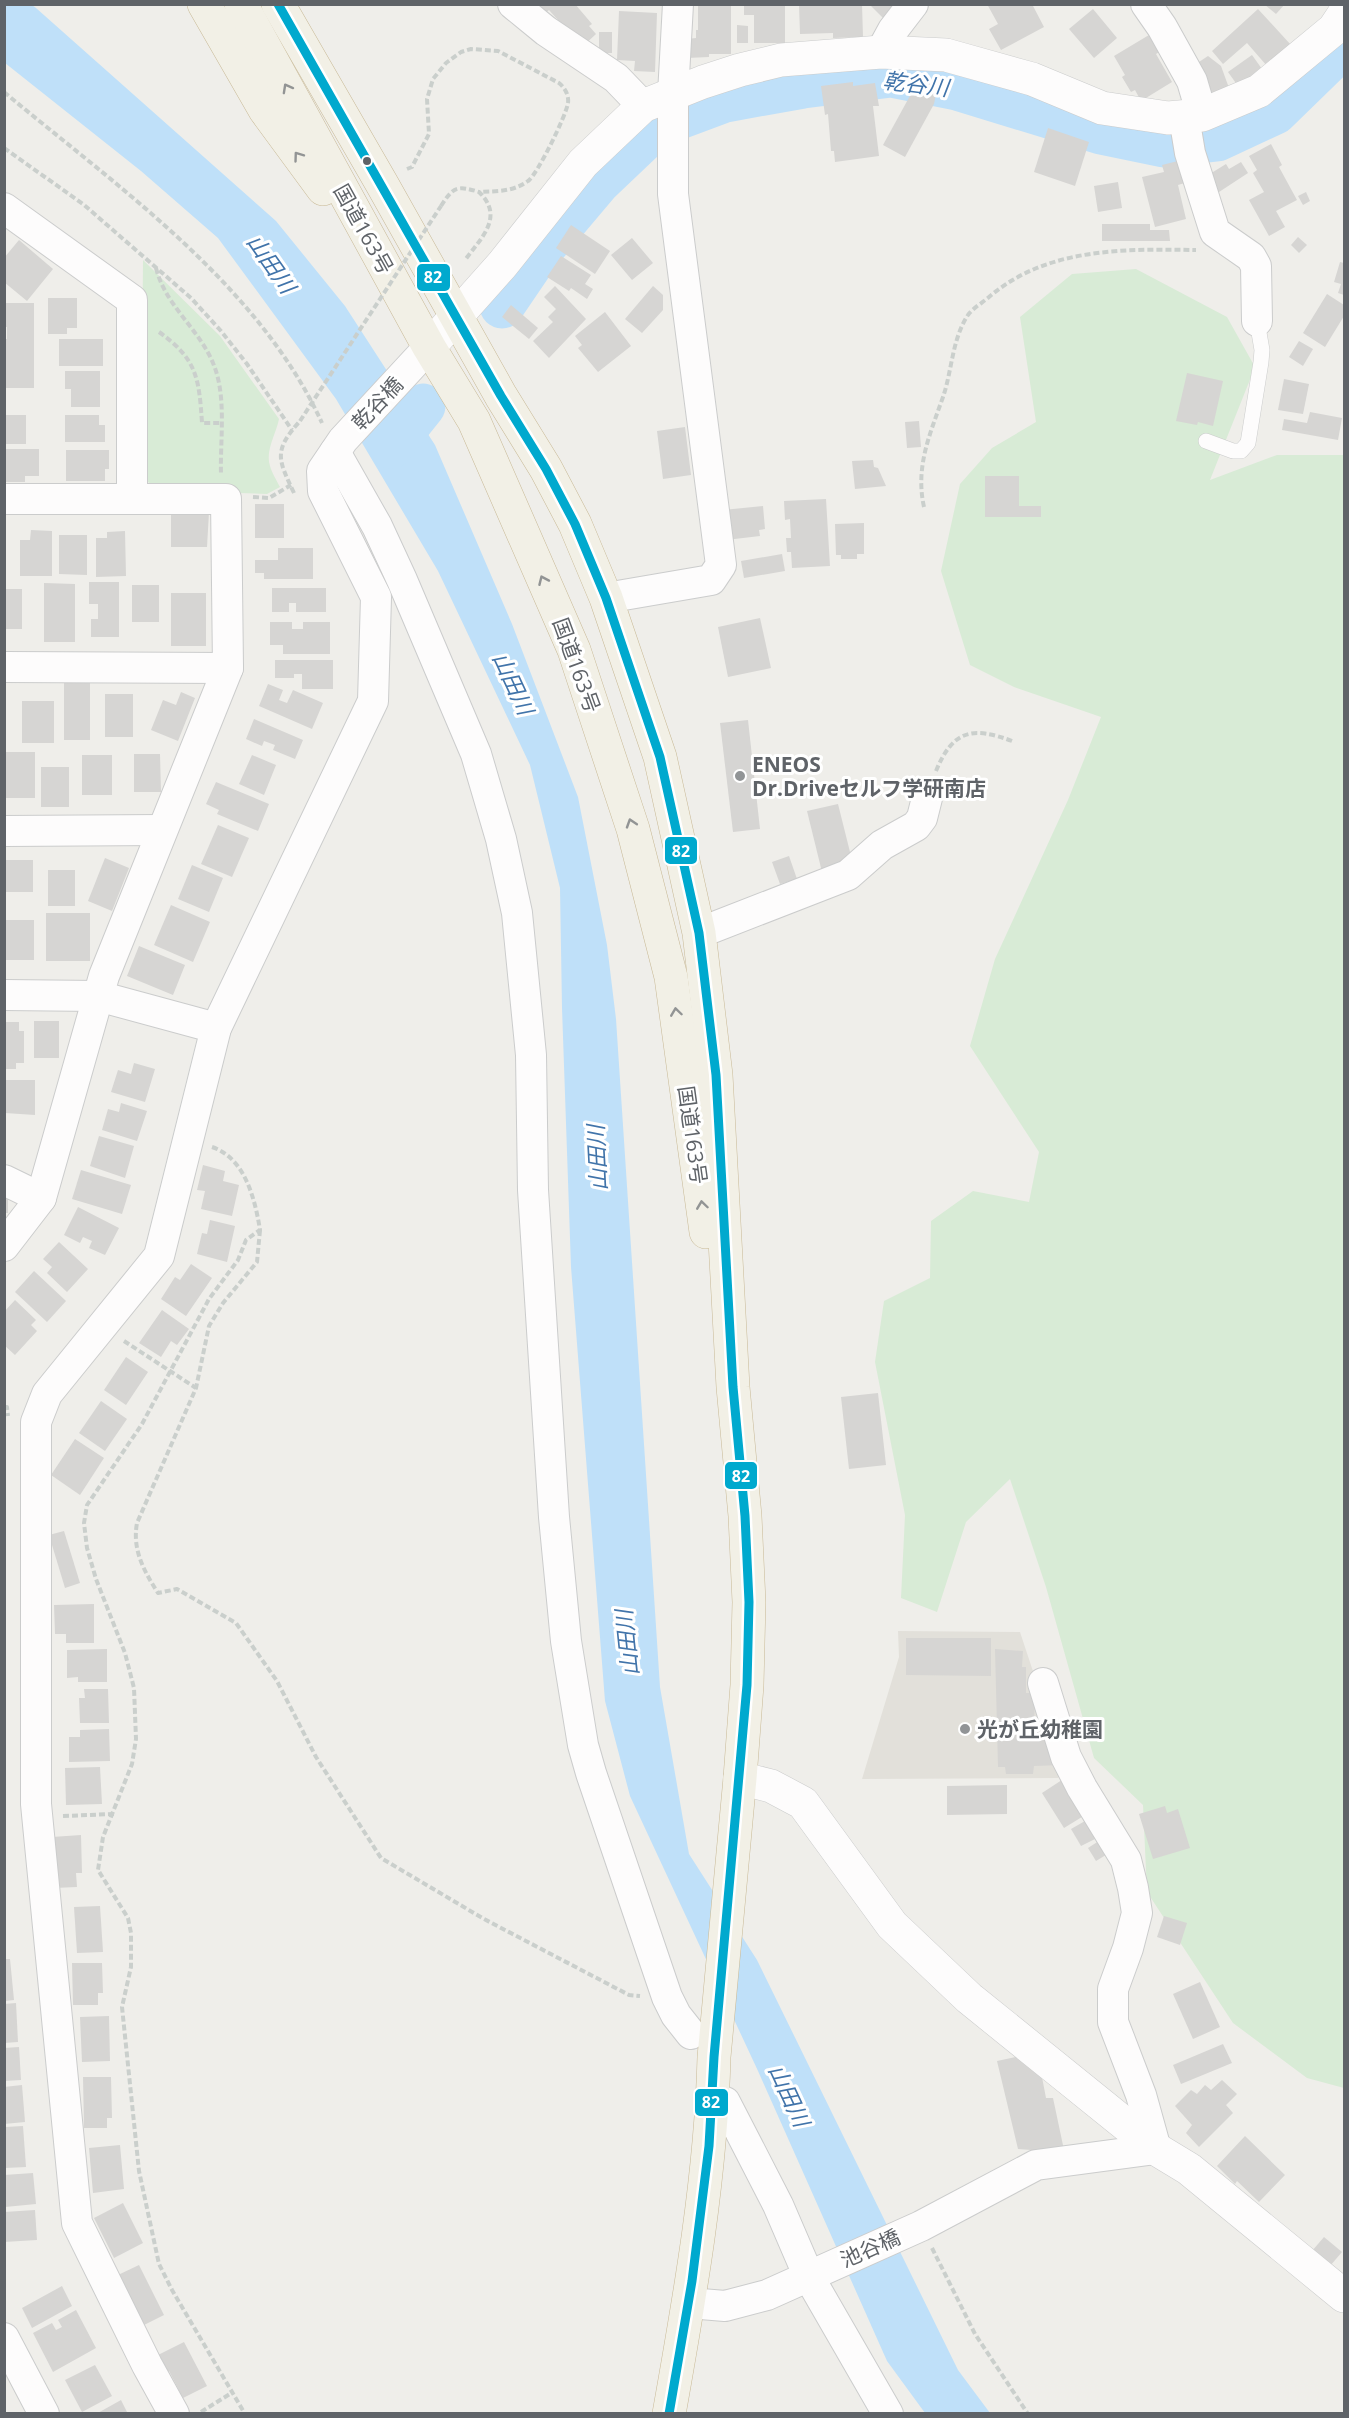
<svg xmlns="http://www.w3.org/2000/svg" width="1349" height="2418" font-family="'Open Sans','Noto Sans JP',sans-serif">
<rect width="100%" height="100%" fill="#efeeea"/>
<path fill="#e2e0da" d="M898,1631L1020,1632L1065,1768L1058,1778L862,1779L899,1657Z"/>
<g fill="#d8ebd6">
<path d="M143,260L220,336L279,419C276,434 265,451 270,466C272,473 277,481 280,487L267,494L238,493V488L155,487L141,477Z"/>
<path d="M1136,269L1227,317L1255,367L1210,480L1277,455H1344V2088L1307,2078L1233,2023L1147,1892L1143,1805L1094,1758L1046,1587L1010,1479L966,1522L937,1612L901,1598L905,1515L875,1362L884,1301L930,1278L931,1221L973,1191L1029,1202L1039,1152L970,1046L995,959L1068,800L1101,717L1014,687L970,665L941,571L960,484L992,448L1036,422L1020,317L1072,274Z"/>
</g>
<path fill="#bfe0f9" d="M4,5H32L36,8L276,221L345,306L435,445L512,624L578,797L607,945L616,1019L660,1687L689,1854L757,1960L958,2370L990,2413H925L887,2361L758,2071L630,1796L605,1701L571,1267L562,1008L560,888L530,765L438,571L336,399L218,238L141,171L5,63Z"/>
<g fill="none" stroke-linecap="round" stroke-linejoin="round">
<g stroke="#bfe0f9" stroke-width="45">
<path d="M502,306L538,253L598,182L658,125L725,100L803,86L891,75L957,88L1101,132L1164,145L1217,139L1275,112L1344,45"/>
<path d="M391,446L423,406"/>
</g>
</g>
<g fill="#d6d5d3">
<path d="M529,4H575L592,24L589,26L596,34L582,47L549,10L541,17Z"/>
<path d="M698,4L731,5V54H709V57L687,58V39L696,38V30H698Z"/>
<path d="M744,4H785V43H754V15H744Z"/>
<path d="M799,4H862L863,37L833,38V33L800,34Z"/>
<path d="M869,4H900L885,20Z"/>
<path d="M987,4H1032L1044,27L1001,50L989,29L998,24Z"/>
<path d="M1264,4H1285L1276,14Z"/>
<path d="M1093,9L1117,38L1094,58L1069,29Z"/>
<path d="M1258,9L1291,45L1267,66L1247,43L1223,64L1212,51Z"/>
<path d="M619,11L657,13L655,72L634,71L635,61L617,60Z"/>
<path d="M737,25L748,26V43H737Z"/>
<rect x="599" y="32" width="13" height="21"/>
<path d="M1154,32L1164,49L1156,54L1172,82L1141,101L1135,90L1131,92L1122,77L1125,75L1114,56Z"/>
<path d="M1252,55L1262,69L1238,86L1228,72Z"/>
<path d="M1208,56L1221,66L1229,88L1208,98L1196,64Z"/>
<path d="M853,82V86L875,83L879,106H873L879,156L835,162L834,151H831L828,114L825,115L821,86Z"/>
<path d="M917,83L938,85L934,104L905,157L883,145Z"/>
<path d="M1048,128L1089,142L1075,186L1034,172Z"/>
<path d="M1271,144L1282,165L1279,167L1297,200L1276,211L1285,227L1269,236L1249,200L1264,192L1253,173L1257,170L1249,156Z"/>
<path d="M1182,160L1188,182L1178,185L1186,219L1155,227L1142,177L1164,172L1162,165Z"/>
<path d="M1241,162L1248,173L1216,194L1205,177L1226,164L1229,169Z"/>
<path d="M1118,182L1122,208L1098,212L1094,186Z"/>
<path d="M1306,192L1310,201L1303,205L1298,196Z"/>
<path d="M1102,224H1150V230H1169L1170,241H1102Z"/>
<path d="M571,225L610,251L595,274L556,248Z"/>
<path d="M1298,237L1307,245L1299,253L1291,245Z"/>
<path d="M632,238L653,263L632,280L611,255Z"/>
<path d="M19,240L53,269L27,301L4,282V258Z"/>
<path d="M561,256L591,275L585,284L593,289L587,299L571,288L569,291L547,277Z"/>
<path d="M1340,262L1344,263V295L1338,293L1341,284L1334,282Z"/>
<path d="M555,286L586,319L549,358L533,341L553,322L548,317L556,309L544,297Z"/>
<path d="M653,286L663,295V310L642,333L625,319Z"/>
<path d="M1327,294L1344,305V316L1325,347L1303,333Z"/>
<path d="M48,298H77V328H67V334H48Z"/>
<path d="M4,303H34V388H4V339H7V327H4Z"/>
<path d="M511,305L538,328L529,339L502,317Z"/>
<path d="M605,312L631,346L598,372L578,348L582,345L575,336Z"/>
<rect x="59" y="339" width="44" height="27"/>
<path d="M1299,341L1313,349L1303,366L1289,357Z"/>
<path d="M65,371H100V407H71V389H65Z"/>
<path d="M1187,373L1223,381L1213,426L1198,422L1197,425L1176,421Z"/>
<path d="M1284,379L1309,384L1303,414L1278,410Z"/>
<path d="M1310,412L1342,418L1338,440L1282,430L1284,419L1307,423Z"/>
<rect x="4" y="415" width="22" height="29"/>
<path d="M65,415H99V425H105V442H65Z"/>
<path d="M919,421L921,447L907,448L905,422Z"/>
<path d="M685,427L691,475L663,479L657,431Z"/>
<path d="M4,449H39V476H25V482H4Z"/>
<path d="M66,450H109V469H105V481H66Z"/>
<path d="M873,460L874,467L878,468L886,486L855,489L852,461Z"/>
<path d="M985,476H1019V506H1041V517H985Z"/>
<path d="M826,499L830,566L792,568L791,552H787L786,538H791L790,519L785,520L784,501Z"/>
<rect x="255" y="504" width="29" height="34"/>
<path d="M763,506L765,529L759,530L760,536L726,540L723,510Z"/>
<path d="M171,511L209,512L207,547H171Z"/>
<path d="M864,523V554H857V559H841V555H836L835,524Z"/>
<path d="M31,530L52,531V576H20V540H30Z"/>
<path d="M125,531L126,576L96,577V538H107V532Z"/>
<path d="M59,535H87V575L59,574Z"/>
<path d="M278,548H313V579H264V573H255V560H278Z"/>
<path d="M782,554L785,571L744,578L741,561Z"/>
<path d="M89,582H119V637H91V619H98V604H89Z"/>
<path d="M44,583L75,584V642H44Z"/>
<rect x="132" y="585" width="27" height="37"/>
<path d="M272,588H326V612H296V603H289V612H272Z"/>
<rect x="5" y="589" width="17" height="40"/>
<rect x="171" y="593" width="35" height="53"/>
<path d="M760,618L771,668L728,677L718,627Z"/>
<path d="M270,622H292V629H303V622H330V654H283V645H270Z"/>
<path d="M275,660H333V689H302V674H294V678H275Z"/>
<rect x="64" y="683" width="26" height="57"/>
<path d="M268,684L283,690L279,700L287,703L293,690L323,703L312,729L259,706Z"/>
<path d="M181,692L195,698L178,741L151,730L163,700L176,705Z"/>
<rect x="105" y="694" width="28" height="43"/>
<rect x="22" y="701" width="32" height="42"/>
<path d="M254,719L303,740L295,759L273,750L275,745L264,741L262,746L246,739Z"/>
<path d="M748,720L760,829L733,832L720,723Z"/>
<rect x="4" y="752" width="31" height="46"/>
<path d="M134,754H160L161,792H134Z"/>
<rect x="82" y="755" width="30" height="40"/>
<path d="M252,755L276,765L264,795L239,784Z"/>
<rect x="41" y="767" width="28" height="40"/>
<path d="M216,782L269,804L258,831L217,814L219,810L206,804Z"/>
<path d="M838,804L853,864L822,872L807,811Z"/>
<path d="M218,825L249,838L232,877L201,864Z"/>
<path d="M789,856L797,879L780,884L772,862Z"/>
<path d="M105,858L129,868L112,911L88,901Z"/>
<rect x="4" y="860" width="29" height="32"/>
<path d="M192,865L223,878L209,912L178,899Z"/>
<rect x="48" y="870" width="27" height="36"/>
<path d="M171,905L210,922L193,962L154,945Z"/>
<rect x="46" y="913" width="44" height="48"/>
<rect x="4" y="920" width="30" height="40"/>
<path d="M139,946L185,965L173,995L127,976Z"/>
<rect x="34" y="1021" width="25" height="37"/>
<path d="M4,1022H19V1031H24V1063H16V1069H4Z"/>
<path d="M134,1063L155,1069L145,1102L111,1092L118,1070L131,1074Z"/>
<path d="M5,1080H35V1115L5,1113Z"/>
<path d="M121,1103L147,1111L137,1141L102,1130L108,1109L119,1112Z"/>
<path d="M99,1136L134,1146L125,1178L90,1166Z"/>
<path d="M203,1165L225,1171L223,1181L239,1185L232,1216L201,1209L205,1191L197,1190Z"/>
<path d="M81,1170L131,1185L122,1214L72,1199Z"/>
<rect x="4" y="1196" width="4" height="17"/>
<path d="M78,1207L119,1228L105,1255L89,1248L92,1241L83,1237L80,1243L64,1235Z"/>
<path d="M210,1220L235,1226L227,1262L197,1254L202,1233L207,1234Z"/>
<path d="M59,1242L88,1269L67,1292L47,1273L52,1267L43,1259Z"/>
<path d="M191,1264L212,1278L186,1316L161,1299L175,1277L180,1280Z"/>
<path d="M34,1271L66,1301L47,1322L15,1292Z"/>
<path d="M15,1300L36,1320L31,1325L37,1331L15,1355L4,1345V1312Z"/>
<path d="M162,1310L189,1329L177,1345L171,1341L161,1357L139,1343Z"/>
<path d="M126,1357L148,1372L126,1405L104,1390Z"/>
<path d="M878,1393L886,1465L849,1469L841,1397Z"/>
<path d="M101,1401L127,1419L105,1451L79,1433Z"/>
<path d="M75,1439L104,1458L80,1495L51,1475Z"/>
<path d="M64,1531L80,1583L65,1588L49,1535Z"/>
<path d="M94,1604V1643H66V1634H55L54,1605Z"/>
<path d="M906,1638H991V1676L906,1675Z"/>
<path d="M107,1649V1682H78V1677L67,1678V1650Z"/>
<path d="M995,1649L1023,1651L1022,1667H1026V1693H1035L1034,1727L1047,1728L1062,1765L1034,1766L1033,1774H1006L1005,1767H998Z"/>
<path d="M84,1689H108L109,1723H80L79,1698H85Z"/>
<path d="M109,1729L110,1761L69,1762V1737H80V1730Z"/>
<path d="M100,1767L102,1804L66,1805L65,1768Z"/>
<path d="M1068,1776L1090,1812L1064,1828L1042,1793Z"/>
<path d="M1007,1785V1814L947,1815V1786Z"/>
<path d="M1165,1806L1167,1813L1178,1809L1190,1848L1153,1859L1139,1814Z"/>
<path d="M1085,1821L1095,1839L1081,1846L1071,1829Z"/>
<path d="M81,1835L82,1873H76L77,1887L54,1888L52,1837Z"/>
<path d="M1105,1837L1114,1850L1096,1861L1088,1848Z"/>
<path d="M100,1906L103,1952L77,1953L74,1907Z"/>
<path d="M1164,1916L1187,1923L1180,1945L1157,1937Z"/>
<path d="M5,1959H10L14,2000L5,2001Z"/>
<path d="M72,1963H102L103,1993H98V2005H73Z"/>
<path d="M1200,1982L1220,2027L1193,2039L1173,1994Z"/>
<path d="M16,2003L18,2042L4,2043V2004Z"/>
<path d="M109,2016L110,2061L82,2062L80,2017Z"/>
<path d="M1223,2044L1232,2063L1181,2084L1173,2065Z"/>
<path d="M19,2047L21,2080L4,2081V2048Z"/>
<path d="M1020,2056L1041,2072L1046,2098H1053L1064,2150L1058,2152L1018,2149L997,2061Z"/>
<path d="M83,2077H111L112,2118H107V2128H84Z"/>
<path d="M1222,2080L1237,2094L1226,2105L1233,2113L1199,2147L1186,2133L1192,2125L1175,2106L1191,2090L1197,2094L1205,2085L1211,2090Z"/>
<path d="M22,2085L25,2122L4,2124V2087Z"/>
<path d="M23,2126L26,2167L5,2168V2127Z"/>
<path d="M1245,2136L1285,2175L1259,2202L1237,2181L1235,2184L1217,2166Z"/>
<path d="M120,2145L124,2189L93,2193L89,2148Z"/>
<path d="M33,2173L36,2204L5,2207L4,2175Z"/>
<path d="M123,2203L143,2243L114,2258L94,2218Z"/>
<path d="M35,2210L37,2240L4,2242V2212Z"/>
<path d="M1324,2237L1342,2252L1330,2266L1312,2251Z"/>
<path d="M139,2265L164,2315L144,2325L118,2275Z"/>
<path d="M62,2286L72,2306L32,2328L22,2308Z"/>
<path d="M76,2310L96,2348L53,2372L33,2333L52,2323L56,2330L62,2327L58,2320Z"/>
<path d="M184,2342L207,2386L183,2398L169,2371L165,2374L156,2356Z"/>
<path d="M95,2365L112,2396L82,2412L65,2380Z"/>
<path d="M121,2400L128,2414H96Z"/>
</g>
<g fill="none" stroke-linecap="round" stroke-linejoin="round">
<g stroke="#cbcccc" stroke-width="16">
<path id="service" d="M1206,441L1233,451H1241L1248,443L1261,362L1262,350L1257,321"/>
</g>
<g stroke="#cbcccc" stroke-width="32">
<g id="minor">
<path d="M513,4L546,31L616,78L643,106"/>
<path d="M1146,4L1162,27L1192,81L1202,115"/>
<path d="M881,52L893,30L913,4"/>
<path d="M1184,117L1190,153L1215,232L1251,257L1256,266L1257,321"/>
<path d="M4,208L132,300V498"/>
<path d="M335,452L377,526L402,580L476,754L501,839L517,913L531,1055L533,1190L554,1517L566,1641L583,1745L591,1773L667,1997L676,2015L691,2034"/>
<path d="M4,499H226L228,668L104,976L41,1198L4,1246"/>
<path d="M606,598L711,580L721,565L673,194V94L678,4"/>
<path d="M4,667L228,668"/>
<path d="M4,831L162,830"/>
<path d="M699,933L848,875L882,845L916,826L922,818L928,794"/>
<path d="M4,995L98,996L216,1028"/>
<path d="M4,1180L41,1198"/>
<path d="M725,2102L778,2205L809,2277L888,2414"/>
<path d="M689,2303L725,2306L767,2295L921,2226L1036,2165L1156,2149L1141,2095L1113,2022V1989L1128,1948L1137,1913L1133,1888L1126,1860L1082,1788L1066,1757L1043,1683"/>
<path d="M4,2338L44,2414"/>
<path d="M174,2414L147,2365L77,2223L36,1804V1422L47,1394L159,1256L216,1028L373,701L376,597L323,491L322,471L343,440L429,347"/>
</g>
</g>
<g stroke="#cbcccc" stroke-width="34">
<g id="tertiary">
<path d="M429,347L502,265L583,163L643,106L703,82L740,70L781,60L881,52L946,55L1032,79L1102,108L1168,118L1202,115L1259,91L1334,29L1344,14"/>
<path d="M740,1778L771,1786L803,1803L892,1925L969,1998L1156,2149L1189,2169L1344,2296"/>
</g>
</g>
<g stroke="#c8b996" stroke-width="34">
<g id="trunk">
<path d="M204,4L265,110L323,189"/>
<path d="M241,4L429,347L474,421L574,650L633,829L671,977L706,1232"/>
<path d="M278,4L382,184L501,396L546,469L575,524L606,598L660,757L699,933L716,1075L733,1387L745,1516L749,1602L747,1685L740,1778L714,2057C711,2176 690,2296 669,2414"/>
</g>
</g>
<g stroke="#cacfcc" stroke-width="4" stroke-dasharray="6 3" stroke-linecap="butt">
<path d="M4,92C119,188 259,285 322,423"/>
<path d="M4,148L83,204L191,298L221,331L247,364L292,430"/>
<path d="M407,169L412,167L429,134L427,99L433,79L446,63L461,52L471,49L498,51L559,83C565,88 569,95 568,103C566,116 537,175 528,181C513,192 497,191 479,192"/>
<path d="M441,206C453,187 457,185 479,192C505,217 481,238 465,260"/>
<path d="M156,268C165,305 199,329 213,363C227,396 220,438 221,474"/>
<path d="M159,332C197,359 199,378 202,423H221"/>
<path d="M294,493C278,459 273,451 300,421"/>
<path d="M253,497L269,498L291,485"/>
<path d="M924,507C915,467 930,434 943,397C952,371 952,339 968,315C973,308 982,303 989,297C1047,247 1125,249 1196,250"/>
<path d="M936,771C953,730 972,726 1012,741"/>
<path d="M212,1147C245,1158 255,1199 260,1230L246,1240L238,1260L209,1299L142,1424L87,1505L84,1523L87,1548L96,1579L125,1653L134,1688L136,1739L132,1764L103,1837L98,1870L128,1918L131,1933V1967L122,2007L139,2171L159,2264L172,2290L245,2414"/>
<path d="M260,1230L257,1262L223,1303L209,1326L196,1388L137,1523C132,1550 144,1571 158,1593L177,1589L236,1623L277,1681L316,1757L381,1858L484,1919L629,1995L640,1996"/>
<path d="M124,1341L196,1388"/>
<path d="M4,1407H7L8,1416"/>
<path d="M63,1816L114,1814"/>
<path d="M932,2248L975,2334L1028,2414"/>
<path d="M201,2412L233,2392"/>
</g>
<use href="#service" stroke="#fdfcfc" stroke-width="15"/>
<use href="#minor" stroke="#fdfcfc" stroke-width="30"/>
<use href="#tertiary" stroke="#fdfcfc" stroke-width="33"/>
<use href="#trunk" stroke="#f2f0e6" stroke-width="33"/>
<path stroke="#cacfcc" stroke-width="4" stroke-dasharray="6 3" stroke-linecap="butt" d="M300,421L441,206"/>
<g stroke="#fff" stroke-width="14">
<path id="bus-1" d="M278,4L501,396L546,469L575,524L606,598L660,757L699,933L716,1075L733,1387L745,1516L749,1602L747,1685L714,2057L709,2146L692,2281L669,2414"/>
</g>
<use href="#bus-1" stroke="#00a9ce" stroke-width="9"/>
</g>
<defs><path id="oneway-chevron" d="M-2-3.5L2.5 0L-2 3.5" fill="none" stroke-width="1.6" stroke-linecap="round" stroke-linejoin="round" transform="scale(1.5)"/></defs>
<g stroke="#929494">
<use href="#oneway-chevron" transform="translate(287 88) rotate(-119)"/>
<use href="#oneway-chevron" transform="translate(298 156) rotate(-126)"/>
<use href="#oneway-chevron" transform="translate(543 580) rotate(-114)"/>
<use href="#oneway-chevron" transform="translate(631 823) rotate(-108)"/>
<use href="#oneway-chevron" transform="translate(676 1012) rotate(-98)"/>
<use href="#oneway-chevron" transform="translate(702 1205) rotate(-98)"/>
</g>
<circle fill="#5f6368" stroke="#fff" stroke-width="2" cx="367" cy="161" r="5"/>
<g fill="#919496" stroke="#fff" stroke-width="2">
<circle cx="740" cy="776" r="6"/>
<circle cx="965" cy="1729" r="6"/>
</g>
<g text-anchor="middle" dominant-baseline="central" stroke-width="6" stroke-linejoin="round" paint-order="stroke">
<g font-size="21" fill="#5f6368" stroke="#fff">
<text transform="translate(364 229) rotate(61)">国道163号</text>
<text transform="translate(377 403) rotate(-47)">乾谷橋</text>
<text transform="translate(577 665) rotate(70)">国道163号</text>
<text transform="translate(693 1135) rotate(82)">国道163号</text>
<text transform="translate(870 2248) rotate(-24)">池谷橋</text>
</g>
<g font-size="21" font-weight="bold" fill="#5f6368" stroke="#fff" text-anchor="start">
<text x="752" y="764">ENEOS<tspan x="752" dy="24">Dr.Driveセルフ学研南店</tspan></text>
<text x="977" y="1729">光が丘幼稚園</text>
</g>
<g font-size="22" font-style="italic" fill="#4174aa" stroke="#fff">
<text transform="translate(916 83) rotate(7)">乾谷川</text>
<text transform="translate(272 263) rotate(55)">山田川</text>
<text transform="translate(514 683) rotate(65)">山田川</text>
<text transform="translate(596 1158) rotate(-93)">山田川</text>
<text transform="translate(626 1643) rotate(-96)">山田川</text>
<text transform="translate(790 2095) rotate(65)">山田川</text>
</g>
</g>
<g stroke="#fff" stroke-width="2">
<rect x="416" y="263" width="35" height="29" rx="6" fill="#00a9ce"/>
<rect x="664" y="836" width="34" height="29" rx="6" fill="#00a9ce"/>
<rect x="724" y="1461" width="34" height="29" rx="6" fill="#00a9ce"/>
<rect x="694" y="2088" width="35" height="29" rx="6" fill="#00a9ce"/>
</g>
<g font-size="16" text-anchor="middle" font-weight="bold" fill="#fff">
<text x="433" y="283">82</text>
<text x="681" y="857">82</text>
<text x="741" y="1482">82</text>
<text x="711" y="2108">82</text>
</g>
<rect width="1349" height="2418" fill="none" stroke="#5f6368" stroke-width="12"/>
</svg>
